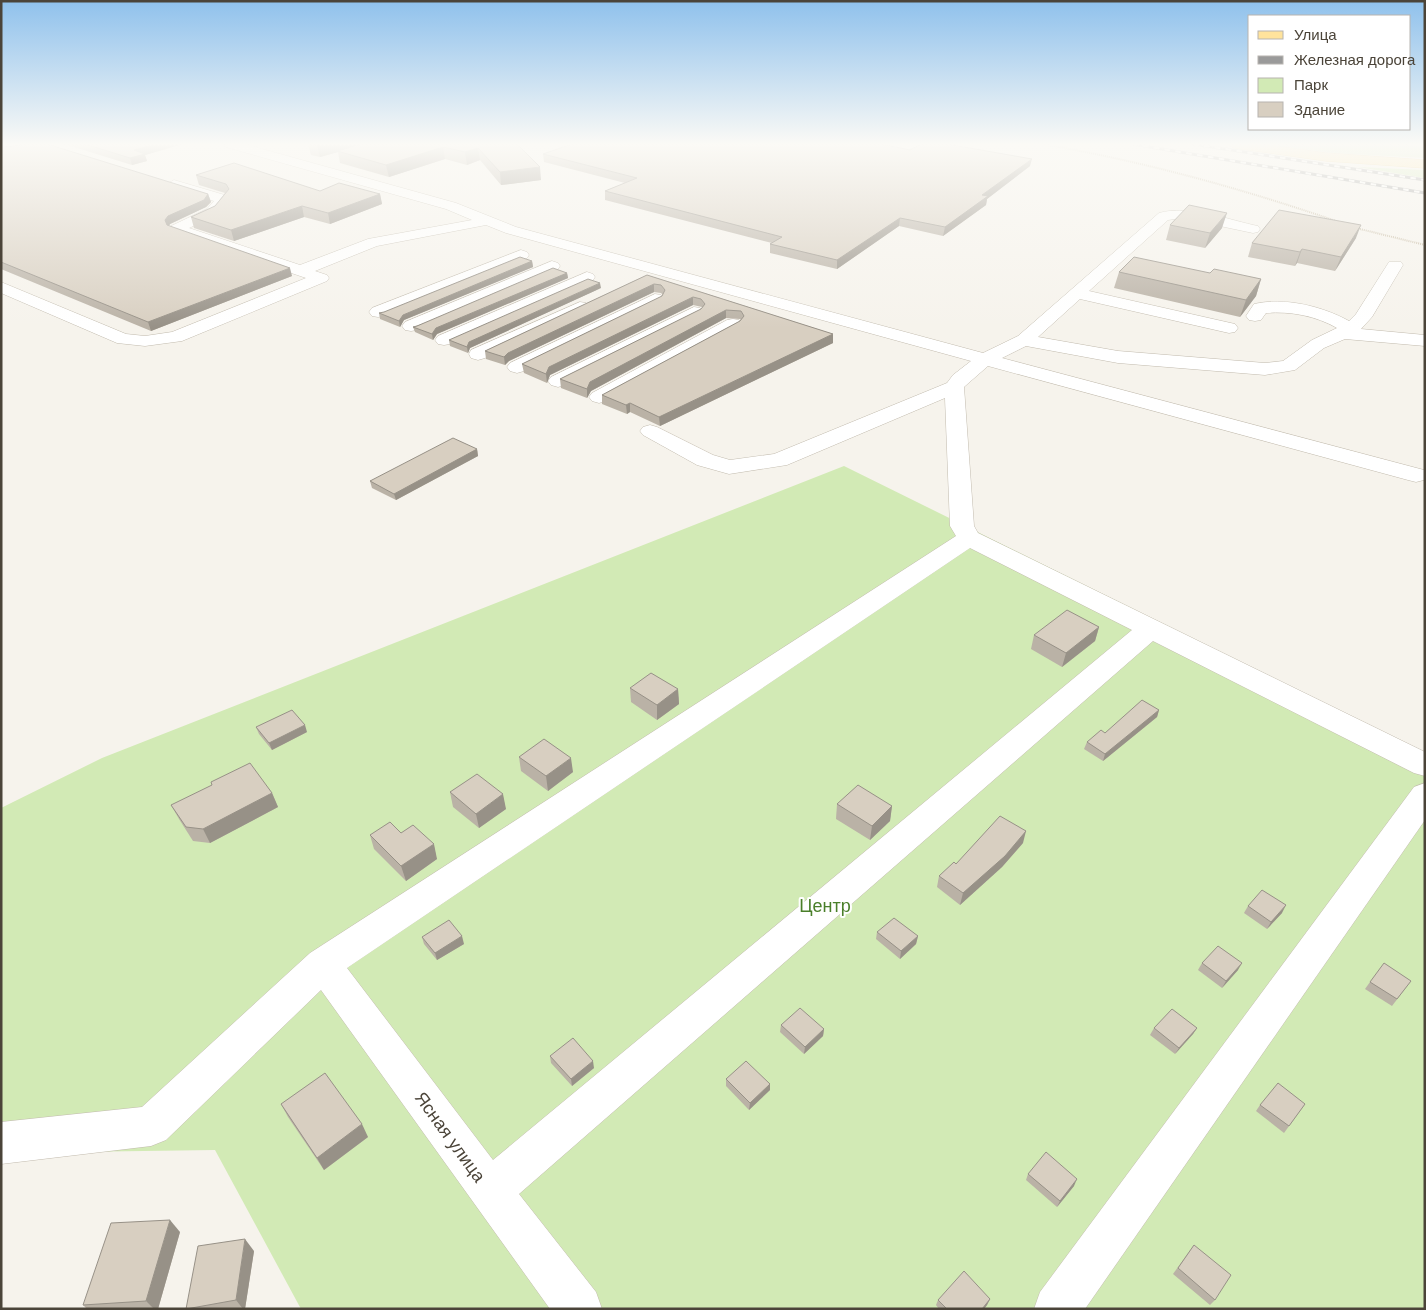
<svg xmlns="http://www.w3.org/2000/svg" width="1426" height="1310" font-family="Helvetica,sans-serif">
<rect width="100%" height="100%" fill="#f6f3ec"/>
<g fill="#d2eab5">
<path d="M1265,144H1404L1425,147V158L1333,153Z"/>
<path d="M1358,167L1425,170V178H1424Z"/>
<path d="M844,466L1425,753V1309H301L215,1150L1,1153V808L102,758Z"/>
</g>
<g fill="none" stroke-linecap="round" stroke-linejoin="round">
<g stroke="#c2bbae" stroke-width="1">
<g id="minor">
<path d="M224,144H244L456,203L516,227L983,353L1018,336L1159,213C1189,205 1223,218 1253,225L1258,226L1260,229L1258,232L1253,233L1182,218L1168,220L1089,291L1235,324L1238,328L1235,332L1229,333L1080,299L1038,337L1118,351L1265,363L1283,361L1312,340L1337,328C1316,316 1291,311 1266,313L1261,320L1255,321L1249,320L1246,316L1254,304C1284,297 1322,306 1349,321L1356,314L1389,262H1401L1403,265L1372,317L1361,329L1425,335V346L1345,339L1324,348L1295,370L1265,375L1118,363L1026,346L1002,358L1424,470V480L1416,482L1408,480L988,366L964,387L974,526L978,533L1425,752V776L1414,773L1153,641L519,1194L596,1292L602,1309H550L321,990L166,1140L151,1146L1,1164V1122L142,1107L310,953L956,536L950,526L945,398L787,465L729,474L697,465L643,435L640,431L643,427L650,425L657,427L713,455L730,460L774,454L947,383L953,375L971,361L506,233L486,225L377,246L315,271L327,275L329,278L327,281L182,341L145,346L117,343L1,293V282L126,334L145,336L172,332L306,278L171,232L169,229L171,226L207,209L214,201L169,187L167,184L174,180L228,196L230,199L217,215L189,228L300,265L368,239L472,220L446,209L226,147ZM970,548L1132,630L493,1160L347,968Z"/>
<path d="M521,250L527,252L529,255L527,258L384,316L378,317L372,316L369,312L372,308Z"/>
<path d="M552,261L558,263L560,266L558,269L417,330L411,331L405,330L402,326L405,322Z"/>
<path d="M587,272L593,274L595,277L593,280L450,344L444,345L438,344L435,340L438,336Z"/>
<path d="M655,294L661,295L664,299L661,303L524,371L517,373L510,371L507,367L510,363Z"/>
<path d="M580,302L586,303L589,307L586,311L485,358L478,360L471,358L469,354L471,350Z"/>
<path d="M694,307L700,308L703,312L700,316L565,385L558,387L551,385L548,381L551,377Z"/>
<path d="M733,319L739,320L742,324L739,328L606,401L599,403L592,401L589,397L592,393L727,320Z"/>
<path d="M1425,783V820L1085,1309H1034L1040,1292L1414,787Z"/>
</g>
</g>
<g stroke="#e6c16a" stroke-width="1">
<path id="major" d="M1228,144H1261L1326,153L1425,160V168L1326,161L1234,148Z"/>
</g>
<g stroke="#c4b79f" stroke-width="2" stroke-dasharray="1 1" stroke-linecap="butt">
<path d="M1042,144C1142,161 1240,188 1336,221"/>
<path d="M1356,228L1425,245"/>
</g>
<use href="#minor" fill="#fff" fill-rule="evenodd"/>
<use href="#major" fill="#ffe39c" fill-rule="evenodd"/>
<g stroke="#9a9a9a" stroke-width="3">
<g id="rail">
<path d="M1132,144L1425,193"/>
<path d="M1193,144L1425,180"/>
</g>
</g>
<use href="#rail" stroke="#fff" stroke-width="2" stroke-dasharray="5.5" stroke-linecap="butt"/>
</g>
<g fill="#bab2a6">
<path d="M64,144H183L145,155L147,161L132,165Z"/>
<path d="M308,144H517L541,180L501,185L480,160L467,165L445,159L389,177L340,163L338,152L320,157L311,155Z"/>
<path d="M1,145L208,194L211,202L206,207L170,224L169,226L292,276L151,331L1,269Z"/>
<path d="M910,150L1030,166L987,199L986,205L943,236L899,226L837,269L770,253V244L772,243L605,200V191L625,183L544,162L543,154Z"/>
<path d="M196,175L320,191L380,194L382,204L330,224L304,217L234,241L194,228L191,217L215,206L225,193L199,185Z"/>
<path d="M1170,225L1222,228L1205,248L1166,240Z"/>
<path d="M1356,238L1335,271L1297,263L1295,266L1248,257L1252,243Z"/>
<path d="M532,261L533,267L404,320L400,327L380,319L379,313L384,312Z"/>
<path d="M1119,272L1210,273L1261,279L1256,296L1240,317L1114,288Z"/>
<path d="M567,273L568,278L437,334L433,340L415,332L413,327Z"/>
<path d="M647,275L833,334V343L660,426L630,412L627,414L602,404V395L740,321L741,320L740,319L726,318L591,391L587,398L561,388L560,379L701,309L702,308V307L693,305L550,375L547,383L524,373L522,364L662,296L663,295L661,293L654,292L509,361L505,365L486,359L485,351Z"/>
<path d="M601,288L470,348L468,353L450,346L449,340Z"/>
<path d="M477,449L478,456L396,500L372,488L370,481Z"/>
<path d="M1099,627L1095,641L1062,667L1031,649L1034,635Z"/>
<path d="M630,688L678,689L679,704L657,720L631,702Z"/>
<path d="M1159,710L1157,717L1103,761L1084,749L1087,742L1105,733Z"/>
<path d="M256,727L307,732L272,750L259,734Z"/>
<path d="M519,757L573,772L548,791L521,771Z"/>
<path d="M450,792L506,809L479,828L453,807Z"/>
<path d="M272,793L278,807L210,843L193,841L179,819L171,805Z"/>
<path d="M837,804L892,806L890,821L870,840L836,819Z"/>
<path d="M401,833L437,859L406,881L374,849L370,835Z"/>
<path d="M1023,843L1002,867L960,905L937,887L939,876L956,864Z"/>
<path d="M1248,906L1282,913L1267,929L1244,913Z"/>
<path d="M877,932L918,936L916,944L900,959L876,939Z"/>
<path d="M422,937L464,944L437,960L424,944Z"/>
<path d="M1202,963L1238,970L1222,988L1198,970Z"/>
<path d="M1411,981L1392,1006L1365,989L1370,982Z"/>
<path d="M781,1025L824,1029L823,1036L804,1054L780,1032Z"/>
<path d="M1154,1028H1197L1193,1034L1175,1054L1150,1035Z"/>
<path d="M550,1056L594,1068L572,1086L551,1063Z"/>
<path d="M726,1079L770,1090L749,1110L726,1086Z"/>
<path d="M281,1104L368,1137L324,1170L288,1117Z"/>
<path d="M1305,1104L1284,1133L1256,1111L1260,1105Z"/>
<path d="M1028,1174L1074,1186L1057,1207L1026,1180Z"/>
<path d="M180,1232L158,1309H87L83,1305Z"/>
<path d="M1194,1245L1215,1300L1210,1305L1173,1274Z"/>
<path d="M254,1251L245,1309H186Z"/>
<path d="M990,1299L987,1305L984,1309H939L936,1305L938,1300Z"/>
</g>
<g fill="#979187">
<path d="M156,144H183L145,155L147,161L132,165L130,158L134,150Z"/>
<path d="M320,144H365L337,151L338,152L320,157L317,145Z"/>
<path d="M443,147L445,159L389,177L386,165Z"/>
<path d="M478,148L480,160L467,165L465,152Z"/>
<path d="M1032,159L1030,166L987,199L986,205L943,236L945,227L982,195Z"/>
<path d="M540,167L541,180L501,185L500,172Z"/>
<path d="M208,194L211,202L206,207L170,224L167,228L165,220L168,216Z"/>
<path d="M380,194L382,204L330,224L328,213Z"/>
<path d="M302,206L304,217L234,241L231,230Z"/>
<path d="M1227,213L1222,228L1205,248L1210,233Z"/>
<path d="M900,218L899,226L837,269V260Z"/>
<path d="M1361,225L1356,238L1335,271L1341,257Z"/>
<path d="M1302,249L1297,263L1295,266L1300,252Z"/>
<path d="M532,261L533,267L404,320L400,327L399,321L403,315Z"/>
<path d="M290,268L292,276L151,331L148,322Z"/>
<path d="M567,273L568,278L437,334L433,340L432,334L436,328Z"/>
<path d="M1261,279L1256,296L1240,317L1246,300Z"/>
<path d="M600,283L601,288L470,348L468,353L467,347L469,342Z"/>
<path d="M654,284V292L509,361L505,365L504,357L508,353Z"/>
<path d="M693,297V305L550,375L547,383L546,374L549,367Z"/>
<path d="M726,310V318L591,391L587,398V389L590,382Z"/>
<path d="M833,334V343L660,426L659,417Z"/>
<path d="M630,403V412L627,414L626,405Z"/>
<path d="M477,449L478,456L396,500L394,494Z"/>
<path d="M1099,627L1095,641L1062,667L1066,653Z"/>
<path d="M678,689L679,704L657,720V705Z"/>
<path d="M1159,710L1157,717L1103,761L1105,754Z"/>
<path d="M305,725L307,732L272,750L269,743Z"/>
<path d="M571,758L573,772L548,791L546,776Z"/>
<path d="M272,793L278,807L210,843L203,829Z"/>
<path d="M503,794L506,809L479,828L476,814Z"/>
<path d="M892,806L890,821L870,840L872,826Z"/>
<path d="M1026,831L1023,843L1002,867L960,905L963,893Z"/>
<path d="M434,844L437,859L406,881L401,866Z"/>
<path d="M1286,905L1282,913L1267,929L1271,922Z"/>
<path d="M462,936L464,944L437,960L435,953Z"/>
<path d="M918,936L916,944L900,959L901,951Z"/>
<path d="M1242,963L1238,970L1222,988L1226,981Z"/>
<path d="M1197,1028L1193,1034L1175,1054L1179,1048Z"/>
<path d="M824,1029L823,1036L804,1054L805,1047Z"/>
<path d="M593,1061L594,1068L572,1086L571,1079Z"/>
<path d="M770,1084V1090L749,1110L750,1103Z"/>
<path d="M362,1124L368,1137L324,1170L317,1158Z"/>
<path d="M1077,1179L1074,1186L1057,1207L1060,1201Z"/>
<path d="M170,1220L180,1232L158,1309H154L146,1301Z"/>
<path d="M245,1239L254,1251L245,1309H243L236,1300Z"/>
<path d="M990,1299L987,1305L984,1309H982Z"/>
</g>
<g fill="#d8cfc1" stroke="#979187">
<path d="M26,144H47L208,194L204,200L168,216L165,220L167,225L290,268L148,322L1,262V145L8,147Z"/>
<path d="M85,144H156L134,150L145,154L130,158Z"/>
<path d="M362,144H517L540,167L500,172L478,148L465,152L443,147L386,165L337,151Z"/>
<path d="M572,144H881L910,150L921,144H947L1032,159L982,195L988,196L945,227L900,218L837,260L770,244L782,237L605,191L637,178L543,154Z"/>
<path d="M234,163L320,191L339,183L380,194L328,213L302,206L231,230L191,217L215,206L229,189L226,184L196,175Z"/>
<path d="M1189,205L1227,213L1210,233L1170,225Z"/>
<path d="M1279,210L1361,225L1341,257L1302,249L1300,252L1252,243Z"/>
<path d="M520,257L532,261L403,315L399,321L379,313L384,312Z"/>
<path d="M1134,257L1210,273L1214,269L1261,279L1246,300L1119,272Z"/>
<path d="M553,268L567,273L436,328L432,334L413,327L417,326Z"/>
<path d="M647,275L833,334L659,417L630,403L626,405L602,395L740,321L744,316L741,311L726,310L590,382L587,389L560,379L701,309L705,304L701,299L693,297L549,367L546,374L522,364L662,296L665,290L661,285L654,284L508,353L504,357L485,351Z"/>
<path d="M588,279L600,283L469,342L467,347L449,340Z"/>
<path d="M453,438L477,449L394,494L370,481Z"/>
<path d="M1067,610L1099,627L1066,653L1034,635Z"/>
<path d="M651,673L678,689L657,705L630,688Z"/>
<path d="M1142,700L1159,710L1105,754L1087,742L1101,730L1105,733Z"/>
<path d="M292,710L305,725L269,743L256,727Z"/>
<path d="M544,739L571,758L546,776L519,757Z"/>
<path d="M250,763L272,793L203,829L186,827L171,805L212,785L211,782Z"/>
<path d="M477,774L503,794L476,814L450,792Z"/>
<path d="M858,785L892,806L872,826L837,804Z"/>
<path d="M1000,816L1026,831L1005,856L963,893L939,876L954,862L956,864Z"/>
<path d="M390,822L401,833L413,825L434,844L401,866L370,835Z"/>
<path d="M1262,890L1286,905L1271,922L1248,906Z"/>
<path d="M894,918L918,936L901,951L877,932Z"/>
<path d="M449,920L462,936L435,953L422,937Z"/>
<path d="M1218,946L1242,963L1226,981L1202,963Z"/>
<path d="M1384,963L1411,981L1397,999L1370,982Z"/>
<path d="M800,1008L824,1029L805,1047L781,1025Z"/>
<path d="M1172,1009L1197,1028L1179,1048L1154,1028Z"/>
<path d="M573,1038L593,1061L571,1079L550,1056Z"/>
<path d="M746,1061L770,1084L750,1103L726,1079Z"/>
<path d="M325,1073L362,1124L317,1158L281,1104Z"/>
<path d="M1278,1083L1305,1104L1289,1126L1260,1105Z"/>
<path d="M1046,1152L1077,1179L1060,1201L1028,1174Z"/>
<path d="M170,1220L146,1301L83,1305L111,1223Z"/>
<path d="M245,1239L236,1300L186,1309L198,1246Z"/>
<path d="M1194,1245L1231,1275L1215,1300L1178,1268Z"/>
<path d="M964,1271L990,1299L982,1309H947L938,1300Z"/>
</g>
<linearGradient id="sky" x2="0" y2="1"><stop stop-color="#8fc1ec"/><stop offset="0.44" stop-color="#fbfaf6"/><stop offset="1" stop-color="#fbfaf6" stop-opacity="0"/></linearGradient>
<rect width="1426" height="328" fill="url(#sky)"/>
<g text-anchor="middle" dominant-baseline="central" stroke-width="4" stroke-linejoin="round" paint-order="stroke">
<g font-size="18" fill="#4a7f2a" stroke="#fff">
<text x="825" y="906">Центр</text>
</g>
<g font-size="18" fill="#4b4439" stroke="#fff">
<text transform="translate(450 1137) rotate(54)">Ясная улица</text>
</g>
</g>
<rect width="1426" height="1310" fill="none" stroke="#4b4439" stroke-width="5"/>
<rect x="1248" y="15" width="162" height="115" fill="#ffffff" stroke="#b7b4b0"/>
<rect x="1258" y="31" width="25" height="8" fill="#ffe39c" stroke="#b7b4b0"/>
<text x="1294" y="40" font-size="15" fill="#4b4439">Улица</text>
<rect x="1258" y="56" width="25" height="8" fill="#9a9a9a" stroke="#b7b4b0"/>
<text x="1294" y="65" font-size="15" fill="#4b4439">Железная дорога</text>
<rect x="1258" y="78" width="25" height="15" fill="#d2eab5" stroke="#b7b4b0"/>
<text x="1294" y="90" font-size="15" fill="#4b4439">Парк</text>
<rect x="1258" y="102" width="25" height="15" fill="#d8cfc1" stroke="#b7b4b0"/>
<text x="1294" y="115" font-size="15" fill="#4b4439">Здание</text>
</svg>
